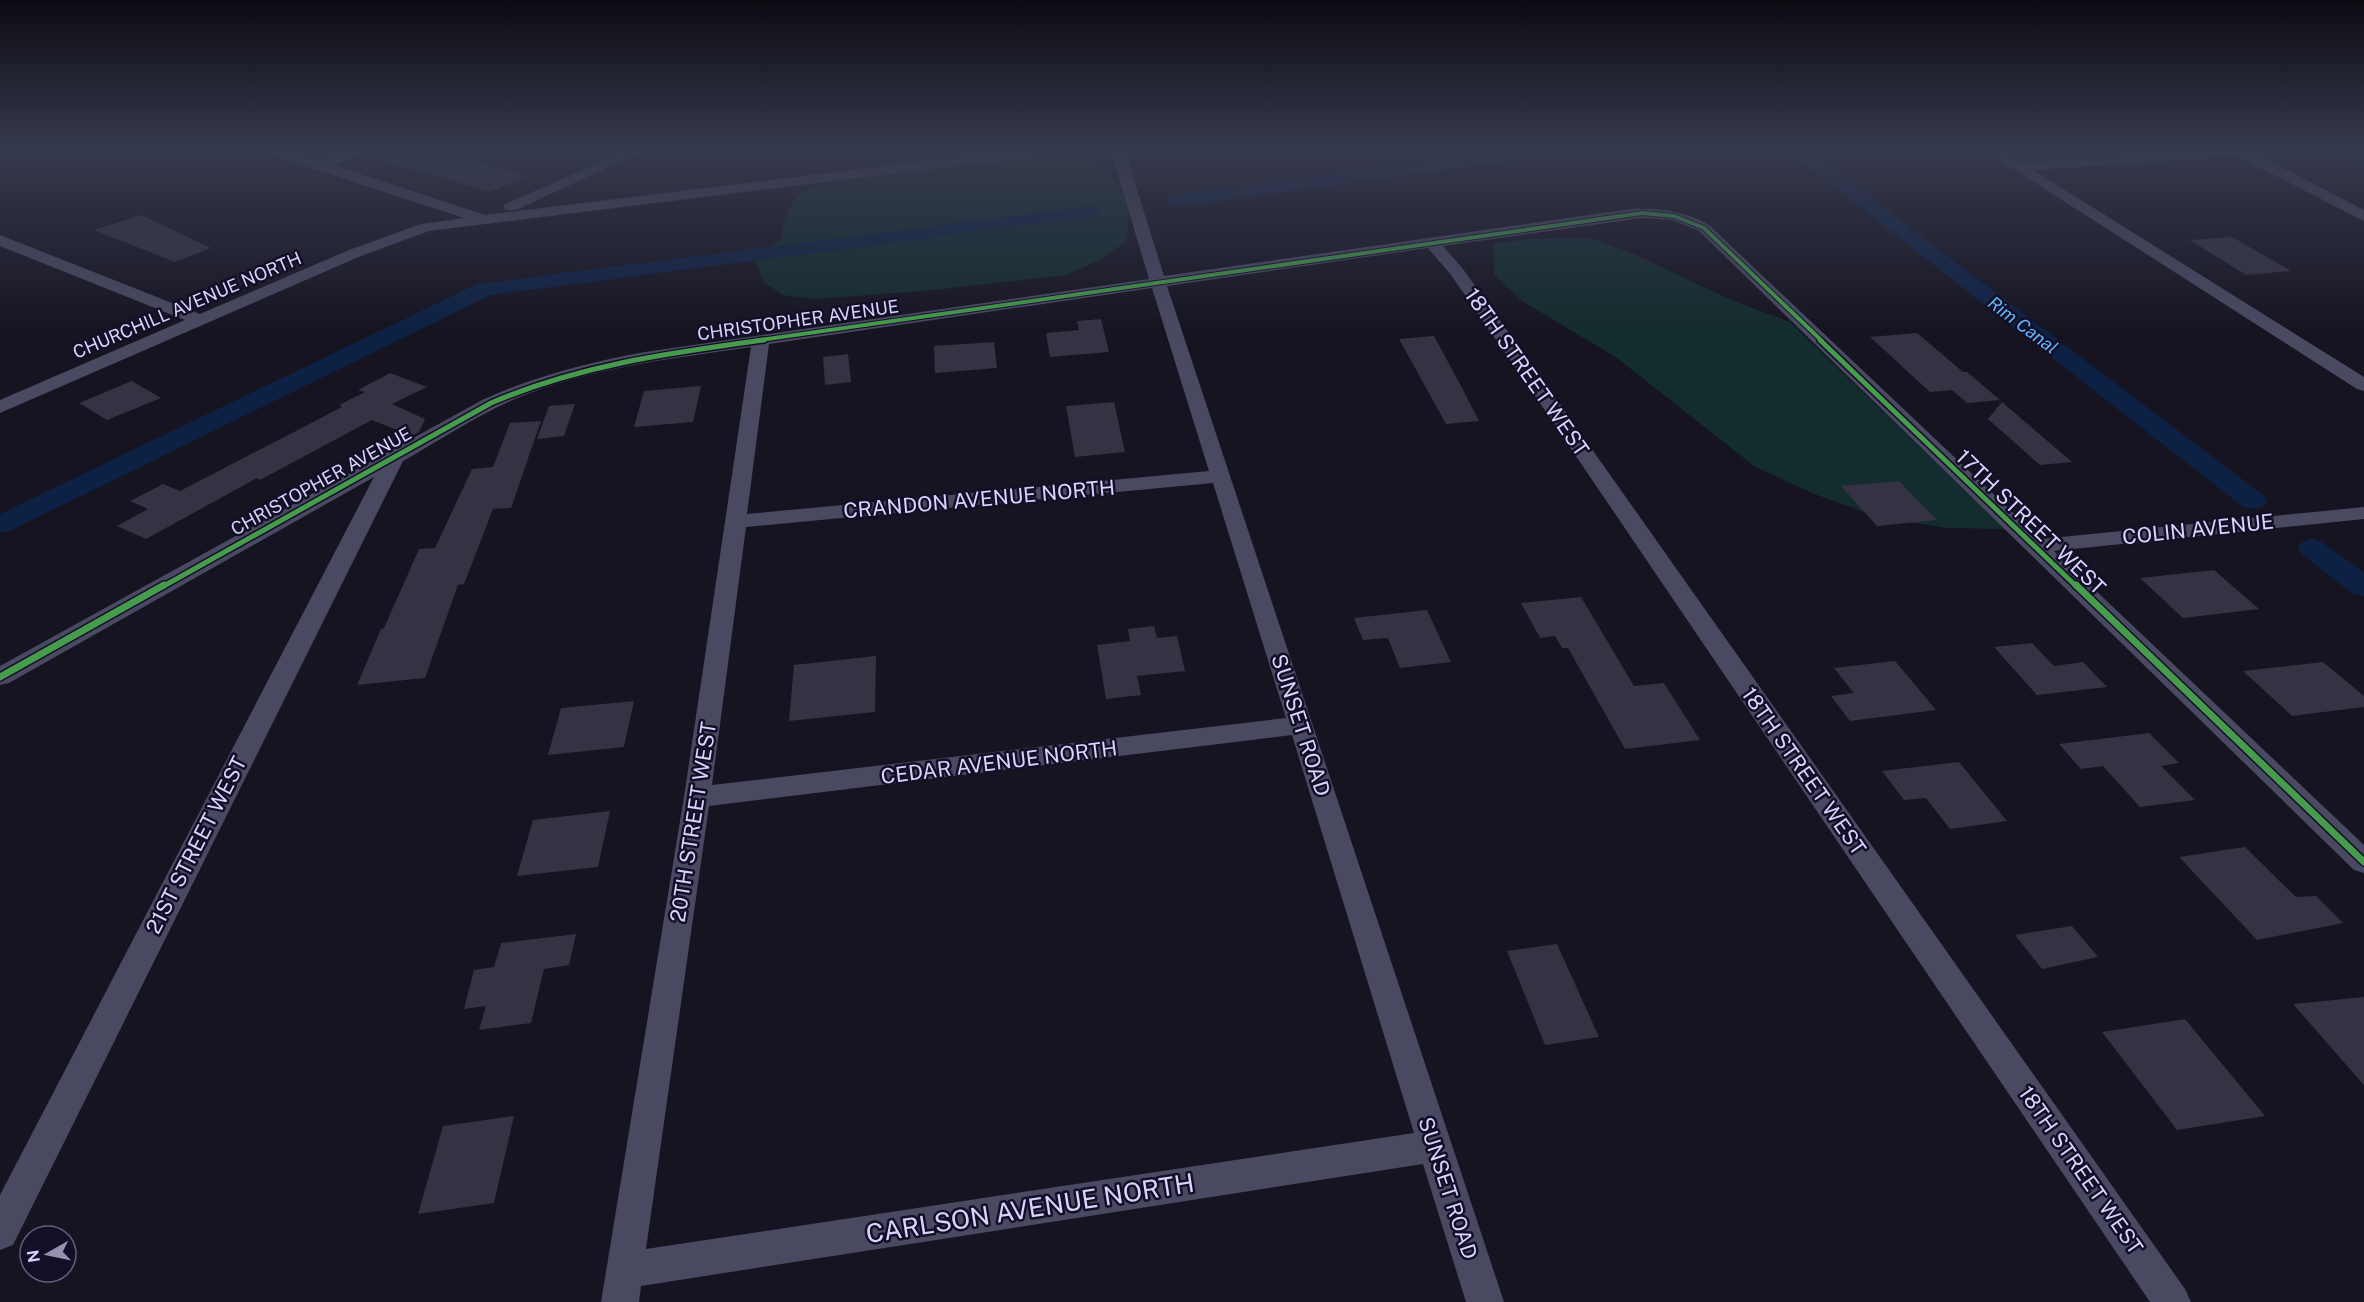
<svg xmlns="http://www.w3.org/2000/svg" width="2364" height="1302" font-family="'Public Sans',sans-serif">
<rect width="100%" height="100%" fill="#161421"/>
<g fill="#132c2d">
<path d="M902,148H1085L1092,151L1124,196L1129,212L1126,242L1099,260L1067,275L922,291L814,299L782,295L763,281L754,259L781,239L784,221L795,198L823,181L874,168L902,154Z"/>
<path d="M1590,238L1632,253L1731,300L1790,322L2005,529L1947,528L1879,517L1814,494L1754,466L1617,358L1522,301L1494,275L1493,244L1528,239Z"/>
</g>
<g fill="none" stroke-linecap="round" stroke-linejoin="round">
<g fill="#0d2144" fill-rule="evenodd">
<path d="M1525,148H1578L1575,152L1569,153L1176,207L1169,205L1166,201L1169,197L1176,195Z"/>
<path d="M1784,148H1805L2263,495L2267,501L2263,507L2253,509L2243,507Z"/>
<path d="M1090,206L1097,208L1100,212L1097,216L490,295L10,531L0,533V514L477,284Z"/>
<path d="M2312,539L2322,542L2364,573V596L2353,594L2302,554L2298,548L2302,542Z"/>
</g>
</g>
<g fill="#343243">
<path d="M374,148H433L527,176L490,192L364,155Z"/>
<path d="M141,215L211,248L175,262L94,230Z"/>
<path d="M2232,237L2291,271L2246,275L2190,240Z"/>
<path d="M1101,319L1109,352L1050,357L1046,333L1079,330L1077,321Z"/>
<path d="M1917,333L1963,372H1967L2000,400L1967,403L1952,390L1930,392L1870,337Z"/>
<path d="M1434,336L1461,386L1479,421L1446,424L1399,339Z"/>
<path d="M994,342L997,368L935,373L934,346Z"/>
<path d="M848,354L851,382L825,385L823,357Z"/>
<path d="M390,373L427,387L392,404L425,419L419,432L412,436L372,420L260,480L257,478L146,539L117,526L148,509L130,501L163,484L180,491L342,407L339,405L365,392L358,390Z"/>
<path d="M132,381L161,398L107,420L79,403Z"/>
<path d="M701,386L693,422L634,427L644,391Z"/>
<path d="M1114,402L1125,452L1075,457L1066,406Z"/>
<path d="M2002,402L2072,462L2040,465L1988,419Z"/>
<path d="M575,404L564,436L537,439L549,406Z"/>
<path d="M541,421L511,508L493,509L464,584L458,585L425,678L357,685L381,629L384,628L419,549L435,548L472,469L493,467L510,423Z"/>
<path d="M1899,481L1937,520L1877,526L1841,486Z"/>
<path d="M2214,570L2259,609L2183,618L2140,578Z"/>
<path d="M1581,597L1634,686L1664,683L1700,740L1625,749L1568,648H1562L1555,636L1540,638L1521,603Z"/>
<path d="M1427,610L1451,662L1400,668L1388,638L1363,640L1354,618Z"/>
<path d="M1154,626L1157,638L1177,636L1185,671L1137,676L1141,695L1106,699L1097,645L1130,641L1128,629Z"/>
<path d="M2032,643L2054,666L2083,662L2107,687L2037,695L1994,647Z"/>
<path d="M876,656L875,712L789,721L794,665Z"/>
<path d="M1895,661L1936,710L1850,721L1831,696L1854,693L1834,668Z"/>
<path d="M2323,662L2364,696V707L2292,716L2243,671Z"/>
<path d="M634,701L624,747L548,755L561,708Z"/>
<path d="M2149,733L2179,763L2161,766L2195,800L2140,807L2103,766L2081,769L2059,744Z"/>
<path d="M1959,762L2007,821L1950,829L1926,798L1904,800L1882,771Z"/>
<path d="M610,811L598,867L517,876L533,820Z"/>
<path d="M2245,847L2296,897L2316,896L2343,923L2257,940L2179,857Z"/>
<path d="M2072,926L2098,957L2042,969L2015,935Z"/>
<path d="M576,934L569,965L544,969L531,1023L479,1030L486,1006L464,1009L474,970L494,967L501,943Z"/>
<path d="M1557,944L1599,1037L1545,1045L1507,951Z"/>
<path d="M2364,997V1085L2293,1004Z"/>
<path d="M2185,1019L2265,1116L2177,1130L2102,1032Z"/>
<path d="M514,1116L494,1203L418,1214L443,1126Z"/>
</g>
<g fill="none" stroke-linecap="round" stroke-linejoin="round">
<g fill="#4a4962" fill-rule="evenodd">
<path d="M258,148H281L319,160L351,148H372L333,165L485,215L1031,148H1075L1068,152L429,231L361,256L0,413V400L185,320L0,246V235L200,314L349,250L421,224L464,218L260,151Z"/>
<path d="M631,148H650L516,210H506L503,207L506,204Z"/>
<path d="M1110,148H1124L1164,276L1631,209C1659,208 1685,211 1709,225L2041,539L2364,507V519L2054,551L2364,845V873L2354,870L1699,231L1672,220L1642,218L1443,246L1463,269L1560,404L2185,1289L2191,1302H2150L1544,409L1451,275L1428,248L1167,286L1504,1302H1466L1423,1164L641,1286L639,1302H601L684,797L751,347C671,359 591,367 515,399C476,416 440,440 403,461L13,1245L0,1250V1195L374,477L9,683L0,685V666L484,399C536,376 589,362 645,352L1149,279ZM1152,288L1209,471L747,514L769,344ZM1213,483L1286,718L712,785L746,527ZM1292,735L1414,1133L646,1249L709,806Z"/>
<path d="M1981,148H1998L2021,163L2219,148H2291L2284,152L2256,154L2364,210V221L2237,156L2033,170L2364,377V391L2357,389Z"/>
</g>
<g stroke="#130f26" stroke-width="6">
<path id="cycleway-far2" d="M754,341L1642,213L1674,216L1704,228L1822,341"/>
</g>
<g stroke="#130f26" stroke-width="8">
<g id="cycleway-far1">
<path d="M1820,340L2077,587"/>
<path d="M162,587L491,403C579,365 670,353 764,340"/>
</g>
</g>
<g stroke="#130f26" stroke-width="10">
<g id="cycleway">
<path d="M2076,585L2364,862"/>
<path d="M0,677L164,585"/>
</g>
</g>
<use href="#cycleway-far2" stroke="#469c4c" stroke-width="4"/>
<use href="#cycleway-far1" stroke="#469c4c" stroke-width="5"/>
<use href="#cycleway" stroke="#469c4c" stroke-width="7"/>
</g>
<linearGradient id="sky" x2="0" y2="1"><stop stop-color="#0c0b12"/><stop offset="0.45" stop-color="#363a4e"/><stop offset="1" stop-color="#363a4e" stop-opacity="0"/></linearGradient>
<rect width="2364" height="331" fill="url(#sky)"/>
<g text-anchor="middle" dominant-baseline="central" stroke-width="5" stroke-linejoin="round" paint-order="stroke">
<g font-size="18" fill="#d9d4ff" stroke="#130f26">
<text transform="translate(187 305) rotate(-23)">CHURCHILL AVENUE NORTH</text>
<text transform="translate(798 320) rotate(-8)">CHRISTOPHER AVENUE</text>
<text transform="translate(321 481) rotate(-29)">CHRISTOPHER AVENUE</text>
</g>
<g font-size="18" font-style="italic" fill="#62b6ff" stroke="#130f26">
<text transform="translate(2023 325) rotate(37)">Rim Canal</text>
</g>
<g font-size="21" fill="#d9d4ff" stroke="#130f26">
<text transform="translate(1527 372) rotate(55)">18TH STREET WEST</text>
<text transform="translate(979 499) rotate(-5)">CRANDON AVENUE NORTH</text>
<text transform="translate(2031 522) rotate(44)">17TH STREET WEST</text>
<text transform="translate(2198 529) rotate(-6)">COLIN AVENUE</text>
<text transform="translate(1301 725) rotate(72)">SUNSET ROAD</text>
<text transform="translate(999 762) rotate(-7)">CEDAR AVENUE NORTH</text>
<text transform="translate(1804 771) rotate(55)">18TH STREET WEST</text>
<text transform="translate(693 822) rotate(-81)">20TH STREET WEST</text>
<text transform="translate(196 845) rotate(-63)">21ST STREET WEST</text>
<text transform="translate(2081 1170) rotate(55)">18TH STREET WEST</text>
<text transform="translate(1448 1188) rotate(72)">SUNSET ROAD</text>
</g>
<g font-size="26" fill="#d9d4ff" stroke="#130f26">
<text transform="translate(1030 1208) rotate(-9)">CARLSON AVENUE NORTH</text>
</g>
</g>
<g transform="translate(48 1254) rotate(261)"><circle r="28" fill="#130f26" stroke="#625e7d" stroke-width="1.5"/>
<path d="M0-4.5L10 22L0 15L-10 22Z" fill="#9591b1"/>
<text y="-9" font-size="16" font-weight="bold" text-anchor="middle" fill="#d9d4ff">N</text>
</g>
</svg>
